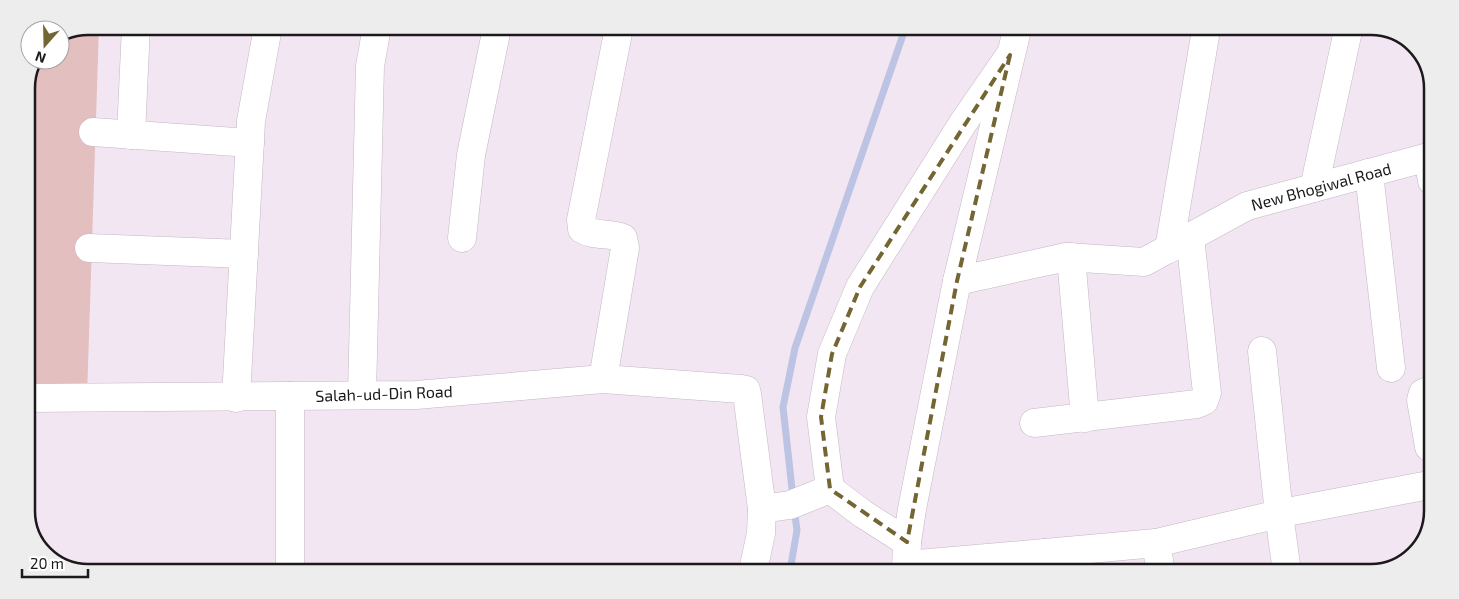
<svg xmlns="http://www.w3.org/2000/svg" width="1459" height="599" font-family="'Exo 2',sans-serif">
<rect width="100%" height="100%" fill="#f3e6f3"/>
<path fill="#e4bfbf" d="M88,26H99L87,398H26V84L37,60H60V38Z"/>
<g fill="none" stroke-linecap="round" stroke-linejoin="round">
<g stroke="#bcc3e3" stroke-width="7">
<path d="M793,498L783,407L795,348L905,29"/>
<path d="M790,571L797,530L794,509"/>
</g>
<g stroke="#c3b7c3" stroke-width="29">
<g id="minor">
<path d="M93,132L250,143"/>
<path d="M131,135L136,26"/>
<path d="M1428,157L1432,181"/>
<path d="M1369,173L1391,368"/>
<path d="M1314,188L1348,31"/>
<path d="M462,238L471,155L497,28"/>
<path d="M89,248L244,254"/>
<path d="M1169,249L1206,30"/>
<path d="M1071,257L1085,418"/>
<path d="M957,281L1066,257L1144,262L1247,206L1432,156"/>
<path d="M1262,351L1279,514L1287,572"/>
<path d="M603,379L625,248L623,238C609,232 595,237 582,229L581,220L619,28"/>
<path d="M362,395L370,66L377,27"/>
<path d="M290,396V569"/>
<path d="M26,398L416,395L603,379L741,389L746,390L747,394L762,509L761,533L753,571"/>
<path d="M236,398L251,121L268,27"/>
<path d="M1034,423L1197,404L1204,401L1207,393L1190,237"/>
<path d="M1429,447L1421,400L1423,393L1430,390"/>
<path d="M762,509L790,505L830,489"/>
<path d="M907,542L863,514L830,489L821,417L832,354L860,287L963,123L1010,55"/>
<path d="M1156,543L1161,572"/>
<path d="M906,565L1045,553"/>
<path d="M906,571L907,542L912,509L957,281L1017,30"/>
<path d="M1045,572V553L1156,543L1287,512L1429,485"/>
</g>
</g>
<use href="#minor" stroke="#fff" stroke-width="28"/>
</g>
<path fill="none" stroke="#736633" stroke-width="4" stroke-dasharray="10 6" stroke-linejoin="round" d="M1010,55L957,281L907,542L830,489L821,417L832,354L860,287Z"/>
<g text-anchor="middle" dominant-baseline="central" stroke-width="5" stroke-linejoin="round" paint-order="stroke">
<g font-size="16" fill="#1c181c" stroke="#fff">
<text transform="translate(1321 186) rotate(-15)">New Bhogiwal Road</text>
<text transform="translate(384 393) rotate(-2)">Salah-ud-Din Road</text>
</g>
</g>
<path d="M0 0H1459V599H0ZM88 35H1371A53 53 0 0 1 1424 88V511A53 53 0 0 1 1371 564H88A53 53 0 0 1 35 511V88A53 53 0 0 1 88 35Z" fill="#ededed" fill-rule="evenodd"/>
<path fill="none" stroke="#1c181c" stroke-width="2.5" d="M88 35H1371A53 53 0 0 1 1424 88V511A53 53 0 0 1 1371 564H88A53 53 0 0 1 35 511V88A53 53 0 0 1 88 35Z"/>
<g transform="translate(45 45) rotate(200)"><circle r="24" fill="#ffffff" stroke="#a4a3a4"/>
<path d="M0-4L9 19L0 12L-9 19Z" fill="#736633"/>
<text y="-8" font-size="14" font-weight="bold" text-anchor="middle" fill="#1c181c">N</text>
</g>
<path d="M22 569v8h66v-8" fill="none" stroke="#1c181c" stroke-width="2.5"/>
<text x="30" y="569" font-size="15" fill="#1c181c" stroke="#ffffff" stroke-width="4" paint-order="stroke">20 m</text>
</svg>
